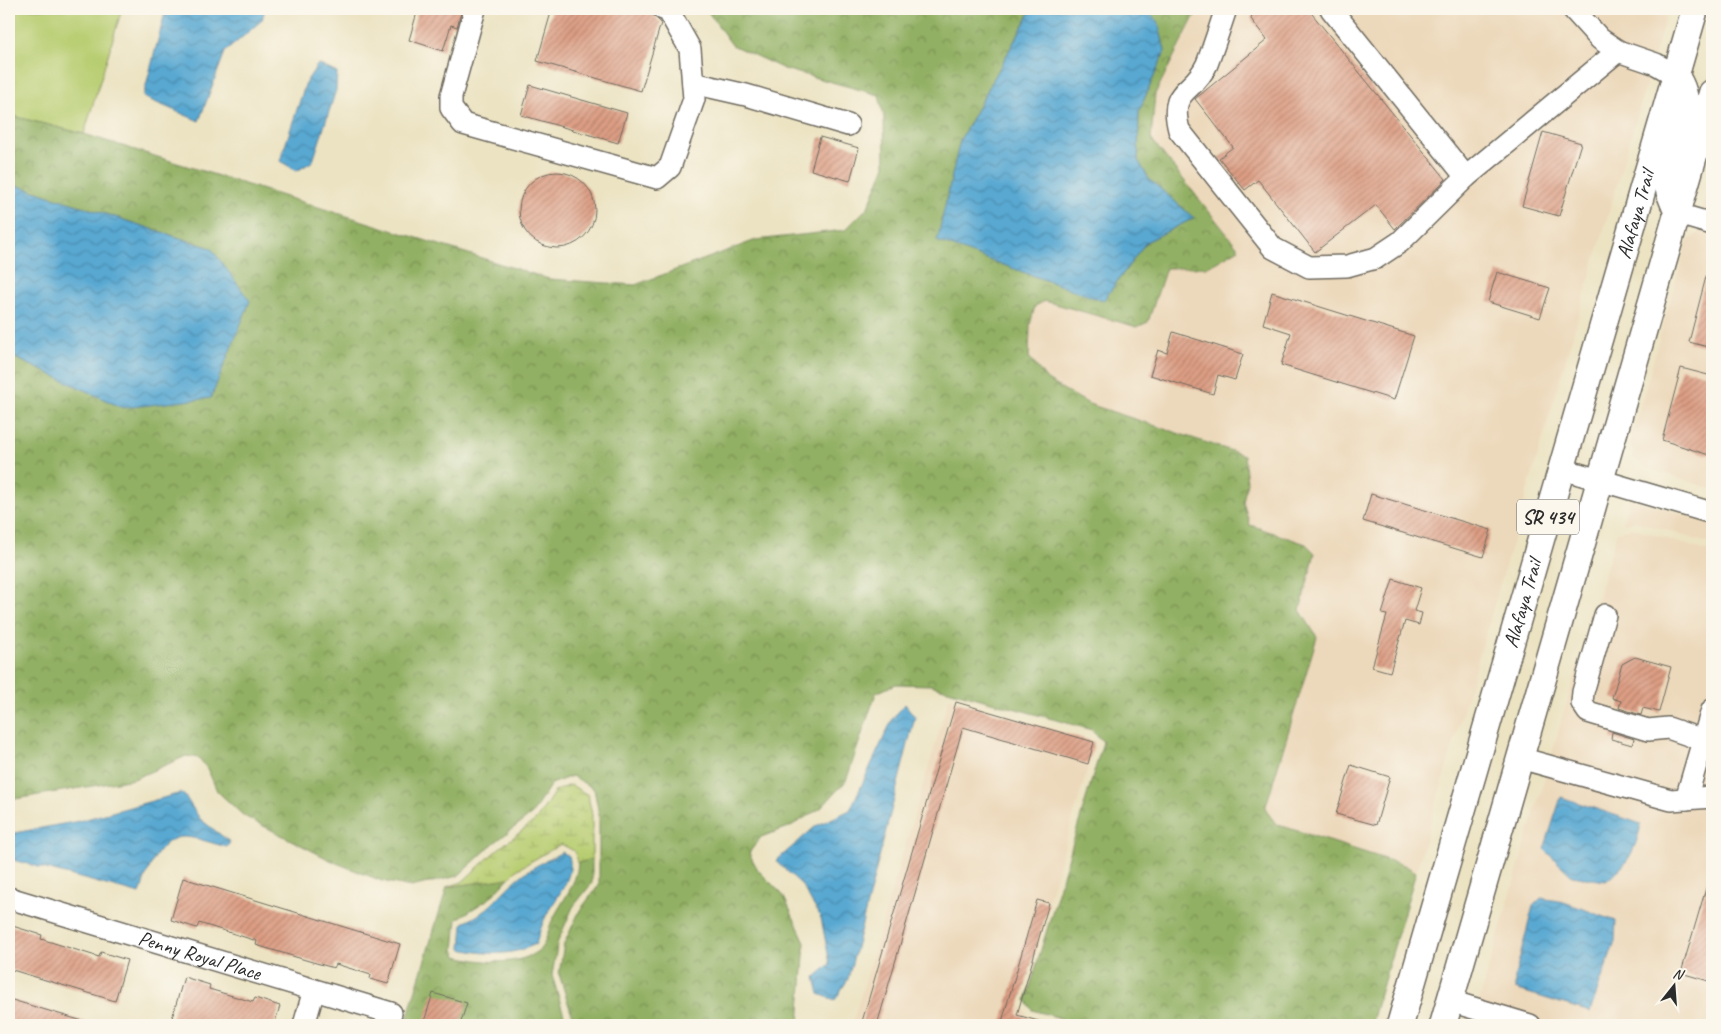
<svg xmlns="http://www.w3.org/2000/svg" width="1721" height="1034" font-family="Caveat,sans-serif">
<defs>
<pattern id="forest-crowns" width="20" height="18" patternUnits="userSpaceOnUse" patternTransform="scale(1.25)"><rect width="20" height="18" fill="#92b063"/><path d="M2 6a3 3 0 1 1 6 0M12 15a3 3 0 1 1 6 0" fill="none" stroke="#778f52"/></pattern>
<pattern id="wetland-marsh" width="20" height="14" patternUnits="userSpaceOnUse" patternTransform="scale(1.25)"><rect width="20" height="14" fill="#b8cd71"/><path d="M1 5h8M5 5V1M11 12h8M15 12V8" fill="none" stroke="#9eb062"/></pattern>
<pattern id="water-waves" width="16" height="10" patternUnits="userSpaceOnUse" patternTransform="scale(1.25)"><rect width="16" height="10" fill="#58a8d2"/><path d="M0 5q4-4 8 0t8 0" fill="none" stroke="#4989ab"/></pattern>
<pattern id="building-hatch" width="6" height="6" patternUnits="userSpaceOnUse" patternTransform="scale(1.25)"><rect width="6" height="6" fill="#dd9e84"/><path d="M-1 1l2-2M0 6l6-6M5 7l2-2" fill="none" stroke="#b3816c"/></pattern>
</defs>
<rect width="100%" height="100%" fill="#fbf7ec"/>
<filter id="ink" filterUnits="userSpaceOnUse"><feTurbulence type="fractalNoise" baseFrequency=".02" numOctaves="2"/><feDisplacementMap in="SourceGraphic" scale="10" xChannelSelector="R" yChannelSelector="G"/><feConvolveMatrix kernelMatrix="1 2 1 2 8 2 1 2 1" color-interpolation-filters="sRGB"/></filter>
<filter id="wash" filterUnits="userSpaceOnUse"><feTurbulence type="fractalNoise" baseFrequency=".0096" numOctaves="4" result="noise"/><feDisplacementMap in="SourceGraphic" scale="20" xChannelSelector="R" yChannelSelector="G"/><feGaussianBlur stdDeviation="1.12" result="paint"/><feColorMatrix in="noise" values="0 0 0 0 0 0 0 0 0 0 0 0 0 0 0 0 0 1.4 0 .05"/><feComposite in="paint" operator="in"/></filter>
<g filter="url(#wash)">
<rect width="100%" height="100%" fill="#ece3c2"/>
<g fill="#ecd8ba">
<path d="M1198,9H1668L1416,872L1404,865L1276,824L1265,809L1317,637L1300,610L1315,553L1306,544L1250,525L1243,502L1247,482L1215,444L1089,404L1047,380L1029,357L1030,325L1035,306L1045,301L1137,327L1148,322L1166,268L1208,267L1238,249L1151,139L1155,94Z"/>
<path d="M1712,174V217L1701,213Z"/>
<path d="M1705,228L1712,231V489L1647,468L1634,458L1630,442L1687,242Z"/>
<path d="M1629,498L1712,523V544L1635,521L1623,523Z"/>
<path d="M1633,528L1712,553V1025H1472L1617,532Z"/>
<path d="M949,698L1090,740L1095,745L1019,998L1020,1005L1030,1017L1056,1025H852Z"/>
</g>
<path fill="#b8cd71" stroke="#727c4e" d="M9,9H122L84,134L9,115Z"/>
<g fill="url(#forest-crowns)" stroke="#5e6e47">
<path d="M706,9H1032L960,140L1103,301L1146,242L1194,218L1149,179L1138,160L1139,111L1165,51L1158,21L1144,9H1198L1155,94L1151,139L1239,249L1208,267L1166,268L1148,322L1137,327L1045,301L1035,306L1030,325L1029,357L1047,380L1089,404L1244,455L1247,482L1243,502L1250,525L1306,544L1315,553L1300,610L1317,637L1265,809L1276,824L1404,865L1416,872L1371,1025H1084L1032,1010L1026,1000L1103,742L1092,730L930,685L896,684L876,693L846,781L821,808L789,827L761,837L749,853L758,870L783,895L805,942L799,1025H575L559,974L564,944L580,910L599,885V814L594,789L572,776L551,784L532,814L494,843L458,876L411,887L382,881L334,862L244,816L217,791L208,770L199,758L186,756L134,779L9,800V355L123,408L211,248L9,183V115L84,134L549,279L635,285L756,240L845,230L868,207L885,166L884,117L879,95L784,69L732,45Z"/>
<path d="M592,859V883L573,907L558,941L552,975L567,1025H405L447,887L509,878L490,898L457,919L454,950L457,956C480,962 519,967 539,950C547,944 548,927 553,919C562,901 577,884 578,863Z"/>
</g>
<path fill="url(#wetland-marsh)" stroke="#727c4e" d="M571,785L588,795L592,815V859L578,863L574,851L561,844L518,869L509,878L447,887L462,882L498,849L536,820L555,791Z"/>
<g fill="url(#water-waves)" stroke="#426a7e">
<path d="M166,9H265L262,20L225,52L199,121L143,97Z"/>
<path d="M1032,9H1144L1158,21L1165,51L1139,111L1138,160L1149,179L1194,218L1146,242L1103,301L937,241L960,140Z"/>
<path d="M318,64L337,73L336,90L313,161L297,171L280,161L306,82Z"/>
<path d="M9,183L211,248L250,301L211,398L123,408L9,355Z"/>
<path d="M905,704L915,717L848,979L835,1000L819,994L815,977L830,964L821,918L801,884L776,861L816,826L850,810L893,718Z"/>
<path d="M181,793L185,796L200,819L230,842L227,847C214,844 199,838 185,837C159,835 146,874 140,894L9,859V834L79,821Z"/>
<path d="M1561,797L1641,824C1635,852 1628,864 1606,881L1572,876L1544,849Z"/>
<path d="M562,852L569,856C575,877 557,896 547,914C542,923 539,934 536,944C512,956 487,955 461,949L463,923C493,910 498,894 521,876C533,866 549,860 562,852Z"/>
<path d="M1541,898L1564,902L1616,921L1615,941L1590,1012L1515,989V976L1533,906Z"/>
</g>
<g id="blocks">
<g fill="url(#building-hatch)">
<path d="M418,9H462L457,27L451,25L443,51L409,40Z"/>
<path d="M552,9H639L651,12L661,23L641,91L537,61Z"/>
<path d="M1254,9H1308L1446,179L1395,229L1376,205L1315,252L1258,180L1245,190L1219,158L1233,147L1195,99L1267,40L1251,19Z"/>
<path d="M530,85L627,113L618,143L521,115Z"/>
<path d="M1543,132L1581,143L1559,216L1522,206Z"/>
<path d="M820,137L859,148L850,181L811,170Z"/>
<circle cx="557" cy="210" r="38"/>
<path d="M1708,269L1712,270V348L1689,342Z"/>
<path d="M1497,272L1550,288L1540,318L1488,302Z"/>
<path d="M1272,292L1414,336L1394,400L1281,365L1291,333L1263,324Z"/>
<path d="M1173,332L1243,354L1235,380L1218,375L1213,394L1150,375L1158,350L1167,353Z"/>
<path d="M1681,368L1712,376V445L1709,455L1662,440Z"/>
<path d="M1371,494L1491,530L1483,557L1363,521Z"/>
<path d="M1393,579L1421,588L1414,611L1422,613L1419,625L1405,621L1390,672L1372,667L1387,615L1382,614Z"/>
<path d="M1635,657L1671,667L1659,712L1643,708L1641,715L1619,708L1621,701L1612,698L1622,664Z"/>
<path d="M956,702L1094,742L1088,764L963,727L877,1025H861Z"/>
<path d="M1612,732L1634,739L1632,745L1611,739Z"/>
<path d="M1351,765L1390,777L1376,825L1336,814Z"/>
<path d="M183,878L400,944L388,984L370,979L371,975L336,964L334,968L309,961L256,945L257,941L199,923L197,928L171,920Z"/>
<path d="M1709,878H1712V982L1681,973Z"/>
<path d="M1037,900L1049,903L1017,1015L1042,1022L1041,1025H1001Z"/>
<path d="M9,925L42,935L41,939L99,957L101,952L127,960L115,1001L9,969Z"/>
<path d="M184,977L210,985L209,989L253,1002L255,998L280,1006L274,1025H194L172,1018Z"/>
<path d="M433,993L467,1003L460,1025H423Z"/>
<path d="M9,999L86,1022L85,1025H9Z"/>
</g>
</g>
</g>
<g filter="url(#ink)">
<use href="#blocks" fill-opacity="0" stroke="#6f6b60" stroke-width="1"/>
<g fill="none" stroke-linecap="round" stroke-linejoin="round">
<g stroke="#6f6b60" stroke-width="24">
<g id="minor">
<path d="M475,9L451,96V108L463,124L657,178L670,167L694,99L690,49L668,10L663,9"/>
<path d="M1226,9C1220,27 1214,46 1207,64C1193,95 1168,87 1179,130L1273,248L1309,267L1347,266L1376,258L1400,242L1466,177"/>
<path d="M1331,9L1466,177L1618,51L1600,39L1573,9"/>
<path d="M1618,51L1656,64L1675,75"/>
<path d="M693,83L746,95L848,125"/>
<path d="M1678,214L1712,224"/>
<path d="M1562,469L1712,513"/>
<path d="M1605,615L1583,692L1582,703L1588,712L1648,730L1668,728L1703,740"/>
<path d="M1520,758L1671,800L1712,797"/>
<path d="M1686,799L1712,710"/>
<path id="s1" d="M9,898L391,1013"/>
<path d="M1450,1001L1530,1025"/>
<path d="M304,1025L314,990"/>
</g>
</g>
<g stroke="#6f6b60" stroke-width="29">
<g id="major">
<path d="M1675,75C1701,112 1670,142 1668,181C1667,190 1674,203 1677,211"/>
<path id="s2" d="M1400,1025L1695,9"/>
<path d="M1443,1025L1712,93"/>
</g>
</g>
<use href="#minor" stroke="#fff" stroke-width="21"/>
<use href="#major" stroke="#fff" stroke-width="26"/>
</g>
</g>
<g text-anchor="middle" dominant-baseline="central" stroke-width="4" stroke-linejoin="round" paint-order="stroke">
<rect fill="#fbf7ec" stroke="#696865" stroke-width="1" x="1517" y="499.5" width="62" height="35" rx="4"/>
<g font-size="20" font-weight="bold" fill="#2b2b2b">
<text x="1548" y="517">SR 434</text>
</g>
<g font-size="21" fill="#2b2b2b" stroke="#fbf7ec">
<text stroke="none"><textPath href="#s2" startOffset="844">Alafaya Trail</textPath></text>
<text stroke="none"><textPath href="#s2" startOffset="439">Alafaya Trail</textPath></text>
<text stroke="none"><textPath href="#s1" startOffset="199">Penny Royal Place</textPath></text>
</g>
</g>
<rect width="1721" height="1034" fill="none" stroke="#fbf7ec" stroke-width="30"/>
<g transform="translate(1674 986) rotate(17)" stroke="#fbf7ec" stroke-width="4" paint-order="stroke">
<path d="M0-4L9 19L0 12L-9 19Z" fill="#2b2b2b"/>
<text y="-8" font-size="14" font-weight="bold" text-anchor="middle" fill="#2b2b2b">N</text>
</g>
</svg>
